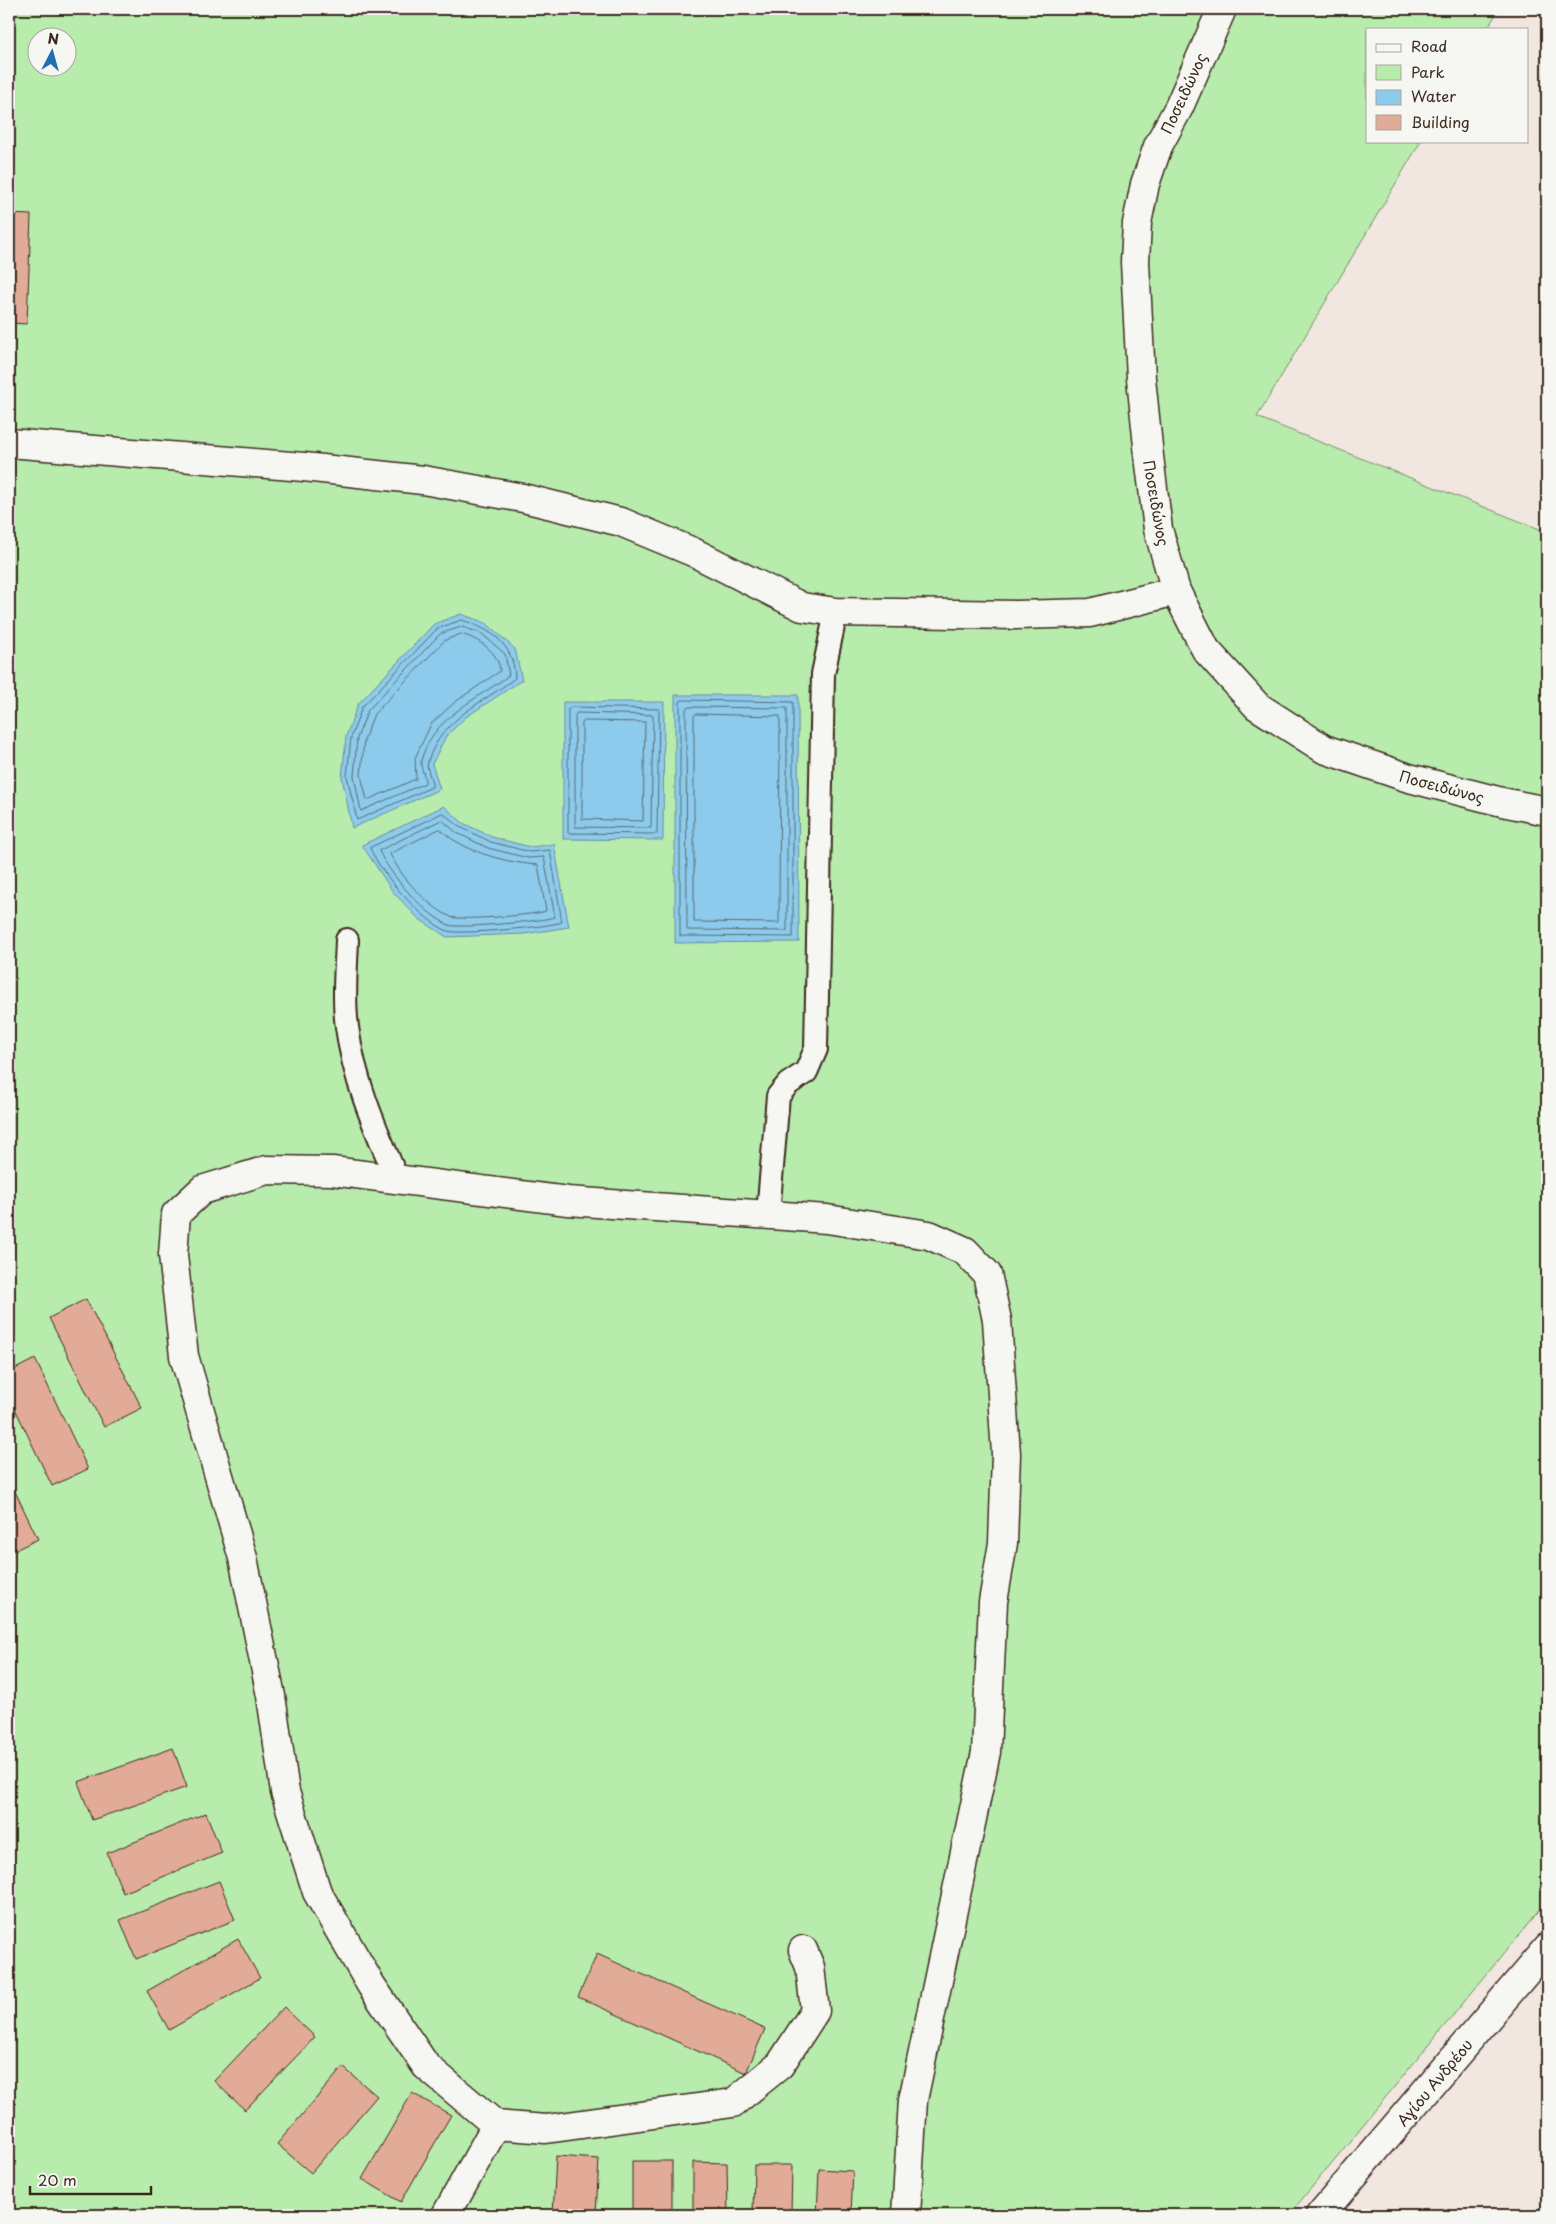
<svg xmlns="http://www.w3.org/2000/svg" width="1556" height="2224" font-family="'Playpen Sans',sans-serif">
<rect width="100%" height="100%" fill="#f2e7e0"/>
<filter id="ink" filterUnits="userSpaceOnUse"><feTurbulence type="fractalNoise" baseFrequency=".02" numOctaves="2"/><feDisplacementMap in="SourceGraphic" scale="10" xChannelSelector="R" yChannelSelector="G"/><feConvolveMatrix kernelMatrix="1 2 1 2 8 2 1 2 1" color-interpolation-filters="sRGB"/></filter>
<g filter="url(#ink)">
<path fill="#b8ecad" stroke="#7a8b66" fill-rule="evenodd" d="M9,9H1499L1487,29H1367V141H1421L1257,417L1547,532V1901L1289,2215H9ZM38,38H68V68H38Z"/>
<g fill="#8ccbec" stroke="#6c8b9a">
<path d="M461,614L486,623L515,649L522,680L466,717L446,736L432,764L440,789L352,828L342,777L346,736L358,704L434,624Z"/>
<path d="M675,695H798L799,942L675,943Z"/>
<path d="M563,702H664L663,840L563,839Z"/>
<path d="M444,806L463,823L492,837L530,847L554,844L569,927L524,934L447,937L419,919L393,892L362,845Z"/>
</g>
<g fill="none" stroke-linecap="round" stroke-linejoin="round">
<g stroke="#5b6a70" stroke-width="1">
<path d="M462,620C492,630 514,644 515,678C483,703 442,718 428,761C425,769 433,779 432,787L357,820L347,776L351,737L362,707L437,629Z"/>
<path d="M462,627L481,633L505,654L509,675C477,700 432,717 421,761C420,768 426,776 425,783L361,811L354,776L357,738L368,710L440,634Z"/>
<path d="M461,634C479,639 499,652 500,671L455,702L431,724L415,758L416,779L367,800L361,775L364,740L374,714L444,641Z"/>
<path d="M682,700L793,702V937L680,936V703Z"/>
<path d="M571,707L659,709L657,834L568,833V710Z"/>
<path d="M689,707L787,708V931L687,930L686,709Z"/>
<path d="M577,713L653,715L651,828L575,827V716Z"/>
<path d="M696,714L780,716L779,923L694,922V717Z"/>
<path d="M585,721L645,722L643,821L582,819V723Z"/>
<path d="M443,813L460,827L491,842L530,852L550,850L562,922C549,927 458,935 448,931C423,922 380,873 370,848Z"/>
<path d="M442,820L457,833L488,848L528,858L544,857L555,917C543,921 458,929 449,925C424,914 390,875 379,851Z"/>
<path d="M440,829C444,832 448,836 452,839C477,855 510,863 538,865L546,911C536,915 459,921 451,917C427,906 401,877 390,854Z"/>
</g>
</g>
<g fill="#e1ab97" stroke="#3b2a1e">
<path d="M9,214L31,215L27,324L9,323Z"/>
<path d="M86,1299L142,1408L104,1427L49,1318Z"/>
<path d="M35,1359L88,1469L52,1486L9,1396V1372Z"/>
<path d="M9,1479L38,1539L9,1553Z"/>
<path d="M173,1748L187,1787L92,1820L78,1782Z"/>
<path d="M206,1813L222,1853L123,1893L107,1853Z"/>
<path d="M219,1881L235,1920L136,1959L120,1920Z"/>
<path d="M238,1939L260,1978L169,2030L147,1991Z"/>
<path d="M597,1954L765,2029L746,2073L578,1997Z"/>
<path d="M284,2007L315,2037L245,2110L214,2081Z"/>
<path d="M343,2067L377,2096L311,2173L277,2144Z"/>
<path d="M412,2093L451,2115L401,2202L362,2179Z"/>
<path d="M556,2156L599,2159L596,2215H553Z"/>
<rect x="632" y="2161" width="40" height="54"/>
<path d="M693,2162L727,2163L728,2215H693Z"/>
<path d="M754,2165H792L791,2215H753Z"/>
<path d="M819,2169L853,2171L851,2215H817Z"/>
</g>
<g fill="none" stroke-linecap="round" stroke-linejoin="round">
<g stroke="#3b2a1e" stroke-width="26">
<g id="service">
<path d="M347,940C346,969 343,999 347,1027C354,1081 376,1130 397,1179"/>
<path d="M768,1214L778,1096L788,1084L806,1072L816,1049L823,674L836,612"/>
</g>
</g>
<g stroke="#3b2a1e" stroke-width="31">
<g id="minor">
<path d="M9,443L304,467L423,480L523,498L621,522L693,552L802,607L836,612L1016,615L1090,613L1176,591"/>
<path d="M496,2125L426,2066L371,1985L317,1892L285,1792L271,1696L243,1558L184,1356L173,1255L176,1214L202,1190L267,1170L332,1171L568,1201L827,1219L929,1235L965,1251L987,1274L997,1320L1006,1454L1003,1543L993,1602L986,1752L913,2100L906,2215"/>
<path d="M446,2215L496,2125L546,2129L733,2103L780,2065L815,2011L810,1967L803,1950"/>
</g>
</g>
<g stroke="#3b2a1e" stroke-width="31">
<path id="tertiary" d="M1222,9L1179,107L1158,146L1145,184L1137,223L1135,262L1141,378L1149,456L1158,529L1176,591L1206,650L1257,706L1324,749L1409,778L1502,802L1547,811"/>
</g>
<g stroke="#3b2a1e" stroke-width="31">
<path id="secondary" d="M1320,2215L1547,1948"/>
</g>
<use href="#service" stroke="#f6f6f2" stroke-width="22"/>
<use href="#minor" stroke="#f6f6f2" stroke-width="28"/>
<use href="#tertiary" stroke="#f6f6f2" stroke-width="28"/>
<use href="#secondary" stroke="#f6f6f2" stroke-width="28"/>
</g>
</g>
<g text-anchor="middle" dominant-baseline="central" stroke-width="4" stroke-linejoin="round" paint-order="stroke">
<g font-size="15" fill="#3b2a1e" stroke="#f6f6f2">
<text transform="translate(1183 93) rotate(-65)">Ποσειδώνος</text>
<text transform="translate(1157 503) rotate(80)">Ποσειδώνος</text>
<text transform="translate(1442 786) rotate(15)">Ποσειδώνος</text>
<text transform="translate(1434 2082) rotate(-50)">Αγίου Ανδρέου</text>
</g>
</g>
<rect width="1556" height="2224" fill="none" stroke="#f6f6f2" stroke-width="30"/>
<rect x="15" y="15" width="1526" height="2194" fill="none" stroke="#3b2a1e" stroke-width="2" filter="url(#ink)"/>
<rect x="1366" y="28" width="162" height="115" fill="#f6f6f2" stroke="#aba49d"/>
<rect x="1376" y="44" width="25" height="8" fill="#f6f6f2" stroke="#aba49d"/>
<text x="1411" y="52" font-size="15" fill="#3b2a1e">Road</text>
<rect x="1376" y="65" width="25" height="15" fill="#b8ecad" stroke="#aba49d"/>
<text x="1411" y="78" font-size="15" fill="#3b2a1e">Park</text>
<rect x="1376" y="90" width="25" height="15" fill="#8ccbec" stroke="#aba49d"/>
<text x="1411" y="102" font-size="15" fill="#3b2a1e">Water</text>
<rect x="1376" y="115" width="25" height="15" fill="#e1ab97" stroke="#aba49d"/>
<text x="1411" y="128" font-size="15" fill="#3b2a1e">Building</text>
<g transform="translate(52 52) rotate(6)"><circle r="24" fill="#f6f6f2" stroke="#aba49d"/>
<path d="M0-4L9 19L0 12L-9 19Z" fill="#1f6fb2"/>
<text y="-8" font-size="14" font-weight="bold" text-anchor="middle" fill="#3b2a1e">N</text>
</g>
<path d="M30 2186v8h121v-8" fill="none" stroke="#3b2a1e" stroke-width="2.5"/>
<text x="38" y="2186" font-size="15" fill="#3b2a1e" stroke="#f6f6f2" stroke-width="4" paint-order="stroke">20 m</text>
</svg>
